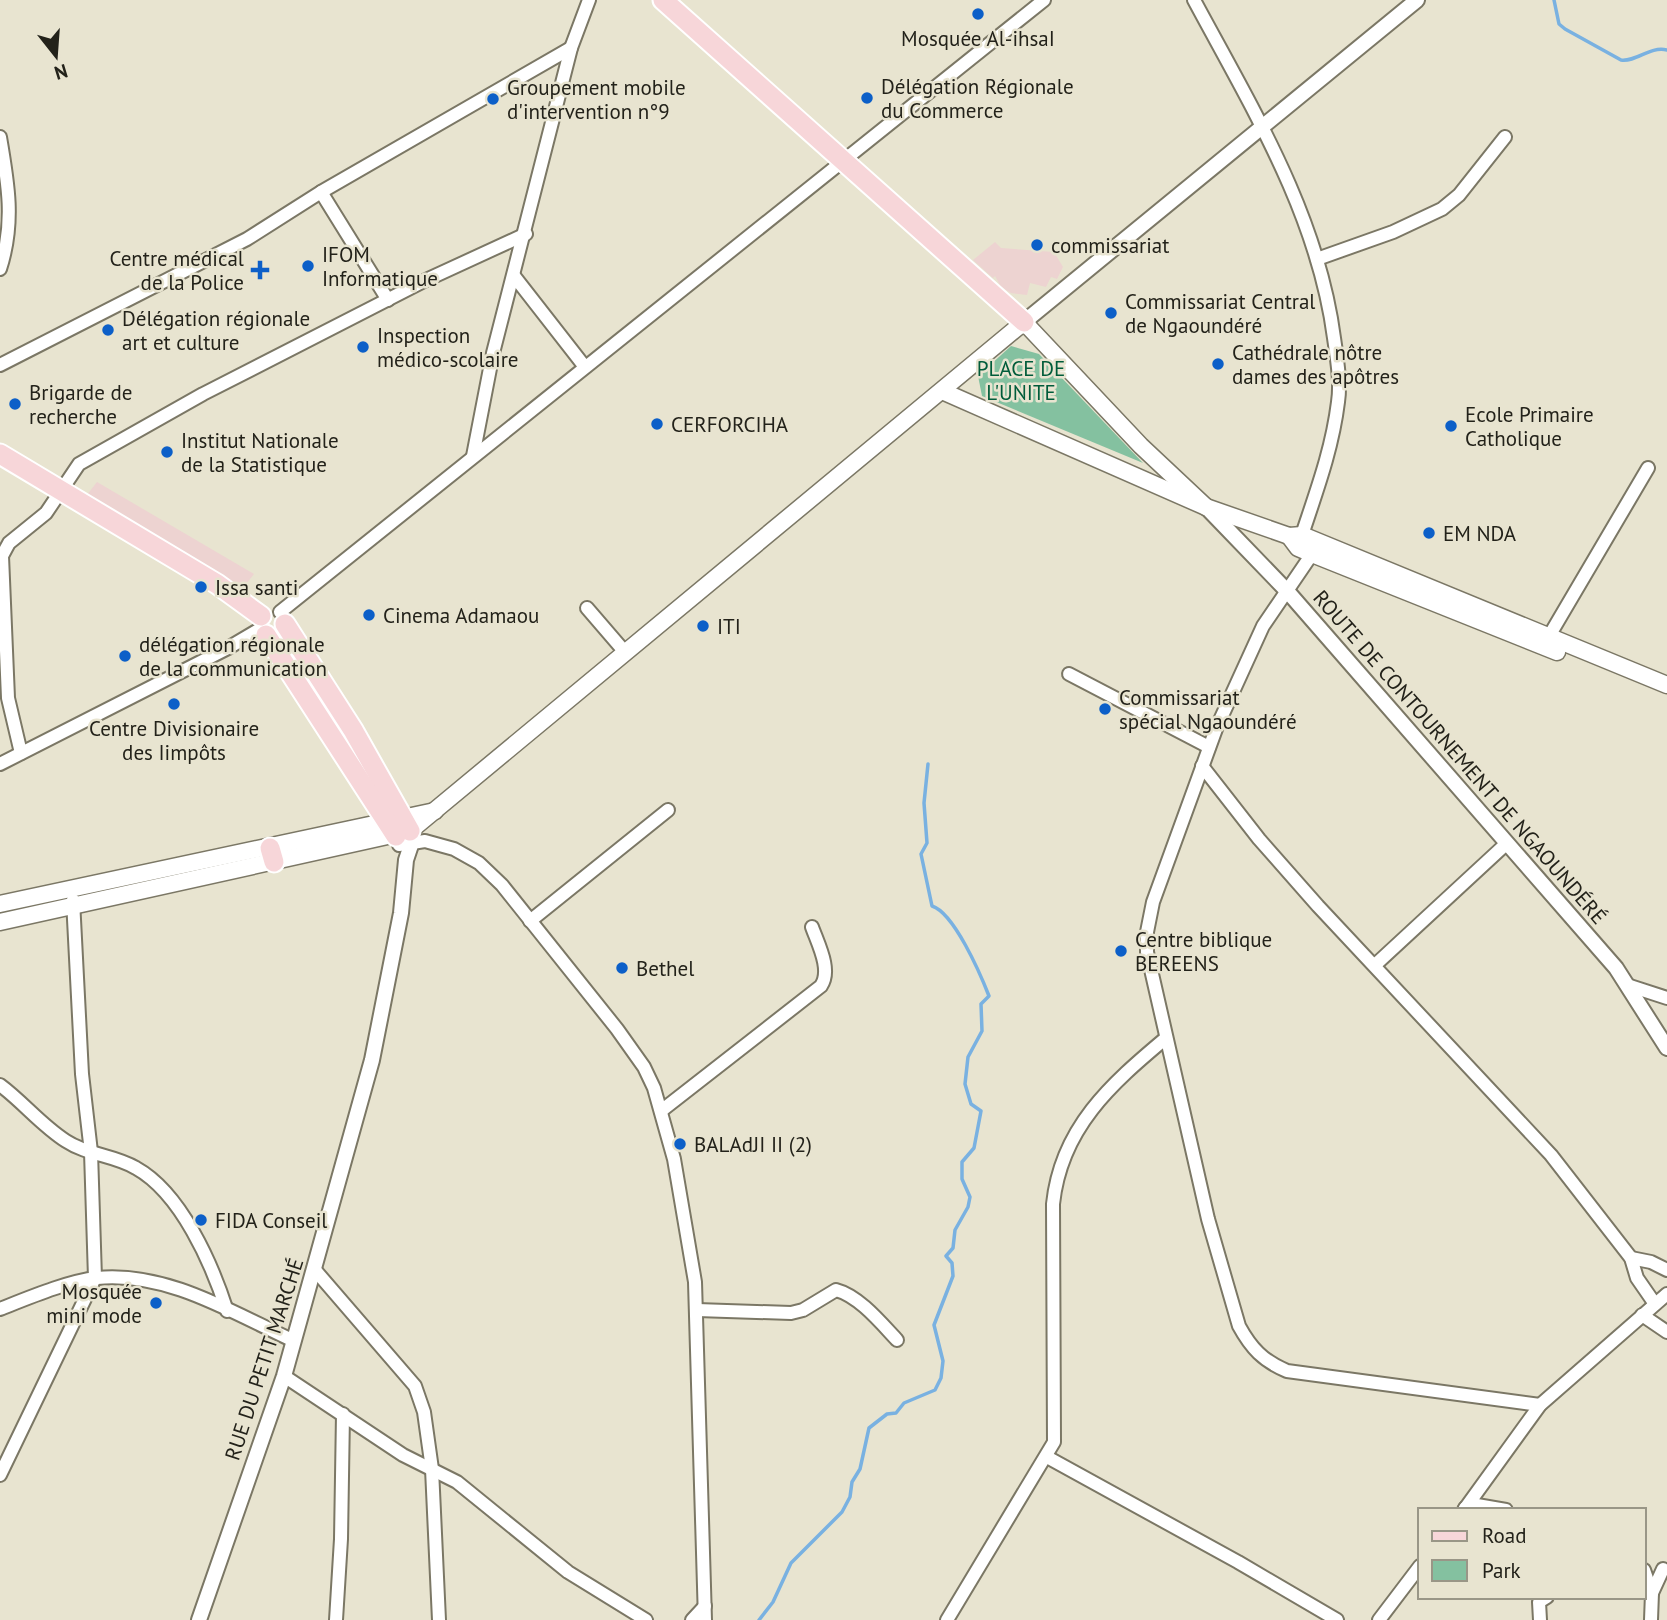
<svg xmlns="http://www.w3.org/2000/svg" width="1667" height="1620" font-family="'PT Sans',sans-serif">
<rect width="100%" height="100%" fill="#e8e4d0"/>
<g fill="#edd3d1">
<path d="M995,242L1001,248L1054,252L1063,267L1057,279L1051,277L1046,287L1030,283L1027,295L1011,293L1001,287L995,276L993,278L973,260Z"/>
<path d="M97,482L254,574L239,593L83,500Z"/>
</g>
<path fill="#84c1a0" d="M1011,346L1039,354L1143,463L982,396L978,376Z"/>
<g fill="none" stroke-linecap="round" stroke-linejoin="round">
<g stroke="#79b1e1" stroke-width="3.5">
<path d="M1554,0L1559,24L1565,29L1621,60C1637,62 1649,46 1667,50"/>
<path d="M759,1620L773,1602L791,1563L842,1512L850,1497L852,1482L860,1469L869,1428L887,1414L896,1413L904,1403L935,1390L941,1378L943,1361L934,1325L953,1276L952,1263L946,1256L953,1248L955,1230L968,1207L970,1197L962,1179V1162L974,1148L981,1111L971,1104L965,1084L968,1057L982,1031L981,1004L989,996C980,973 954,913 932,906L921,854L927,843L924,803L928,764"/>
</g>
<g stroke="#7b7765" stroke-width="16">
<g id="minor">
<path d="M1194,0C1252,108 1318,215 1334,338C1337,359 1341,382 1338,402C1332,451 1315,495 1300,541"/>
<path d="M0,137C8,183 15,223 0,269"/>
<path d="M321,192L388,300"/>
<path d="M1317,259L1393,232L1442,209L1459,195L1505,137"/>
<path d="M514,276L585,367"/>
<path d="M0,365L247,239L321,192L571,48"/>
<path d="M473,456L493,353L571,48L589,0"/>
<path d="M1312,554L1263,626L1216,729L1153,902L1147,932V952L1208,1219L1239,1326C1251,1348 1263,1361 1287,1371L1540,1405"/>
<path d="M587,608L624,651"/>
<path d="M280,612L1044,0"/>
<path d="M1545,643L1648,468"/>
<path d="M1069,674L1209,747"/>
<path d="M21,753L8,698L2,556L9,543L46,513L79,464L203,394L426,280L526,234"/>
<path d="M0,764L228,648L260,629"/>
<path d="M1202,766L1259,839L1318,906L1551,1155L1631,1258L1637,1278L1655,1304"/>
<path d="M399,845L425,841L454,849L479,863L502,885L617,1029L644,1067L654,1088L674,1159L695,1282L705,1620"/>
<path d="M530,921L668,810"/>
<path d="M1375,965L1507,843"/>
<path d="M1627,985L1667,998"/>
<path d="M0,1085C23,1102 41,1125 66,1141C87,1155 114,1155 136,1168C181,1193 212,1264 227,1311"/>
<path d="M661,1111L821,986C832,970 818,944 812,927"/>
<path d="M1631,1258L1651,1262L1667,1270"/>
<path d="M315,1270L415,1386L424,1412L432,1469L439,1620"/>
<path d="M0,1309C28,1298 68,1281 97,1278C167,1271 233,1313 294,1341"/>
<path d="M697,1310L791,1313L803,1310L836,1290C859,1296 881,1323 897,1340"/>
<path d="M1642,1315L1667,1332"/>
<path d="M284,1376L403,1455L457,1482L568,1572L646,1620"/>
<path d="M1047,1457L1238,1562L1337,1620"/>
<path d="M0,1475L95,1278L91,1152L82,1074L73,900"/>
<path d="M1465,1508L1477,1505L1506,1510"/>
<path d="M1464,1510L1540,1405L1667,1294"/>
<path d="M1644,1570L1652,1593L1651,1620"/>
<path d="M1652,1593L1663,1569"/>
<path d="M336,1620L341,1539L343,1414"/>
<path d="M692,1620L705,1606"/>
<path d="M947,1620L1054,1442L1053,1204C1061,1128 1111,1084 1166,1038"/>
<path d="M1379,1620L1420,1566"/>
<path d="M1540,1620L1539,1602L1547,1597"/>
</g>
</g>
<g stroke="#7b7765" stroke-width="18">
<g id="tertiary">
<path d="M1024,322L1417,0"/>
<path d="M1207,508L1288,592L1616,968L1667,1048"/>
<path d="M199,1620L284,1376L372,1060L401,913L406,860L412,842L410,831"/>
</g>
</g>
<g stroke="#7b7765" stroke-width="19">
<g id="secondary">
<path d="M942,391L1206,507L1289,536L1302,535L1667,685"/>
<path d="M1289,536L1298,548L1312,554L1557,652"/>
<path d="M0,904L435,811"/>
<path d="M0,922L410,831L1024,322L1141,446L1206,507"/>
</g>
</g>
<g stroke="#fff" stroke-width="23">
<g id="primary">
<path d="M663,0L1024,322"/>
<path d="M0,454L217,584L261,616"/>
<path d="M285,624L353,730L410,831"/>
<path d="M266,635L396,836"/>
<path d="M270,848L274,862"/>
</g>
</g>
<use href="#minor" stroke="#fff" stroke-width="12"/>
<use href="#tertiary" stroke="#fff" stroke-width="14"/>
<use href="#secondary" stroke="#fff" stroke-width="16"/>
<use href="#primary" stroke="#f7d6d9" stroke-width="19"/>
</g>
<g fill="#0c5fc8" stroke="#e8e4d0" stroke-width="2.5">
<circle cx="978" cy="14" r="7"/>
<circle cx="867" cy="98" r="7"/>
<circle cx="493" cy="99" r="7"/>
<circle cx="1037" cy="245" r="7"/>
<circle cx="308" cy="266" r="7"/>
<path d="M256.5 259.5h7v7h7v7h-7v7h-7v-7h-7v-7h7z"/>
<circle cx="1111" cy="313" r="7"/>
<circle cx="108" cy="330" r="7"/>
<circle cx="363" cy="347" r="7"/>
<circle cx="1218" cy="364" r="7"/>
<circle cx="15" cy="404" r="7"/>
<circle cx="657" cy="424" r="7"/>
<circle cx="1451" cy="426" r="7"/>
<circle cx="167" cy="452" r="7"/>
<circle cx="1429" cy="533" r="7"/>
<circle cx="201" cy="587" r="7"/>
<circle cx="369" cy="615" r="7"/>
<circle cx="703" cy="626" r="7"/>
<circle cx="125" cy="656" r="7"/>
<circle cx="174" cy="704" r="7"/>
<circle cx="1105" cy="709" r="7"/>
<circle cx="1121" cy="951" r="7"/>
<circle cx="622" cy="968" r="7"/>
<circle cx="680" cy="1144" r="7"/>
<circle cx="201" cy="1220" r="7"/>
<circle cx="156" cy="1303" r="7"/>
</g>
<g text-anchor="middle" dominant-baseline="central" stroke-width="5" stroke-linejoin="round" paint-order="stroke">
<g font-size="21" fill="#23221a" stroke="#e8e4d0" text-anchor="start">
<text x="978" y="38" text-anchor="middle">Mosquée Al-ihsaI</text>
<text x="881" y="86">Délégation Régionale<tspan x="881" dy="24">du Commerce</tspan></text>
<text x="507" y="87">Groupement mobile<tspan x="507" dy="24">d'intervention n°9</tspan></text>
<text x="1051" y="245">commissariat</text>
<text x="322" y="254">IFOM<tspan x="322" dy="24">Informatique</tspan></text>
<text x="244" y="258" text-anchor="end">Centre médical<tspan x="244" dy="24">de la Police</tspan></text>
<text x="1125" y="301">Commissariat Central<tspan x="1125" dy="24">de Ngaoundéré</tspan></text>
<text x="122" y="318">Délégation régionale<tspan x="122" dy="24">art et culture</tspan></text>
<text x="377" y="335">Inspection<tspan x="377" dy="24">médico-scolaire</tspan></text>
<text x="1232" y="352">Cathédrale nôtre<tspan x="1232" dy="24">dames des apôtres</tspan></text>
<text x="29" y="392">Brigarde de<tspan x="29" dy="24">recherche</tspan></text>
<text x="1465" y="414">Ecole Primaire<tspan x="1465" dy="24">Catholique</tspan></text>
<text x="671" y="424">CERFORCIHA</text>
<text x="181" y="440">Institut Nationale<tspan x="181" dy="24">de la Statistique</tspan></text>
<text x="1443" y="533">EM NDA</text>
<text x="215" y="587">Issa santi</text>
<text x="383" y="615">Cinema Adamaou</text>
<text x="717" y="626">ITI</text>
<text x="139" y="644">délégation régionale<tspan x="139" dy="24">de la communication</tspan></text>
<text x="1119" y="697">Commissariat<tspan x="1119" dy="24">spécial Ngaoundéré</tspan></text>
<text x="174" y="728" text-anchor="middle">Centre Divisionaire<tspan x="174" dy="24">des Iimpôts</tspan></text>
<text x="1135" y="939">Centre biblique<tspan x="1135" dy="24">BEREENS</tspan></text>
<text x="636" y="968">Bethel</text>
<text x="694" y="1144">BALAdJI II (2)</text>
<text x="215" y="1220">FIDA Conseil</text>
<text x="142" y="1291" text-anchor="end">Mosquée<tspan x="142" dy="24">mini mode</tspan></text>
</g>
<g font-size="21" fill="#005c3a" stroke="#e8e4d0">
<text x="1021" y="368">PLACE DE<tspan x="1021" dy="24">L'UNITE</tspan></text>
</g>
<g font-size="21" fill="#23221a" stroke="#e8e4d0">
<text transform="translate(1460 757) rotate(49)">ROUTE DE CONTOURNEMENT DE NGAOUNDÉRÉ</text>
<text transform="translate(264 1359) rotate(-72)">RUE DU PETIT MARCHÉ</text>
</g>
</g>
<rect x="1418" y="1508" width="228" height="91" fill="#e8e4d0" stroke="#999687" stroke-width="2"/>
<rect x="1432" y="1531" width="35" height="10" fill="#f7d6d9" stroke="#999687" stroke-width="2"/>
<text x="1482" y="1543" font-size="21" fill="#23221a">Road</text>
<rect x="1432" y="1560" width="35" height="21" fill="#84c1a0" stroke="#999687" stroke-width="2"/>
<text x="1482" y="1578" font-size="21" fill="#23221a">Park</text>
<g transform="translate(56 56) rotate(163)" stroke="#e8e4d0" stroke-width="5" paint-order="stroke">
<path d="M0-5L12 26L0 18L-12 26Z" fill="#23221a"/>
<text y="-10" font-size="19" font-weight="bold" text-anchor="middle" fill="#23221a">N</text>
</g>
</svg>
